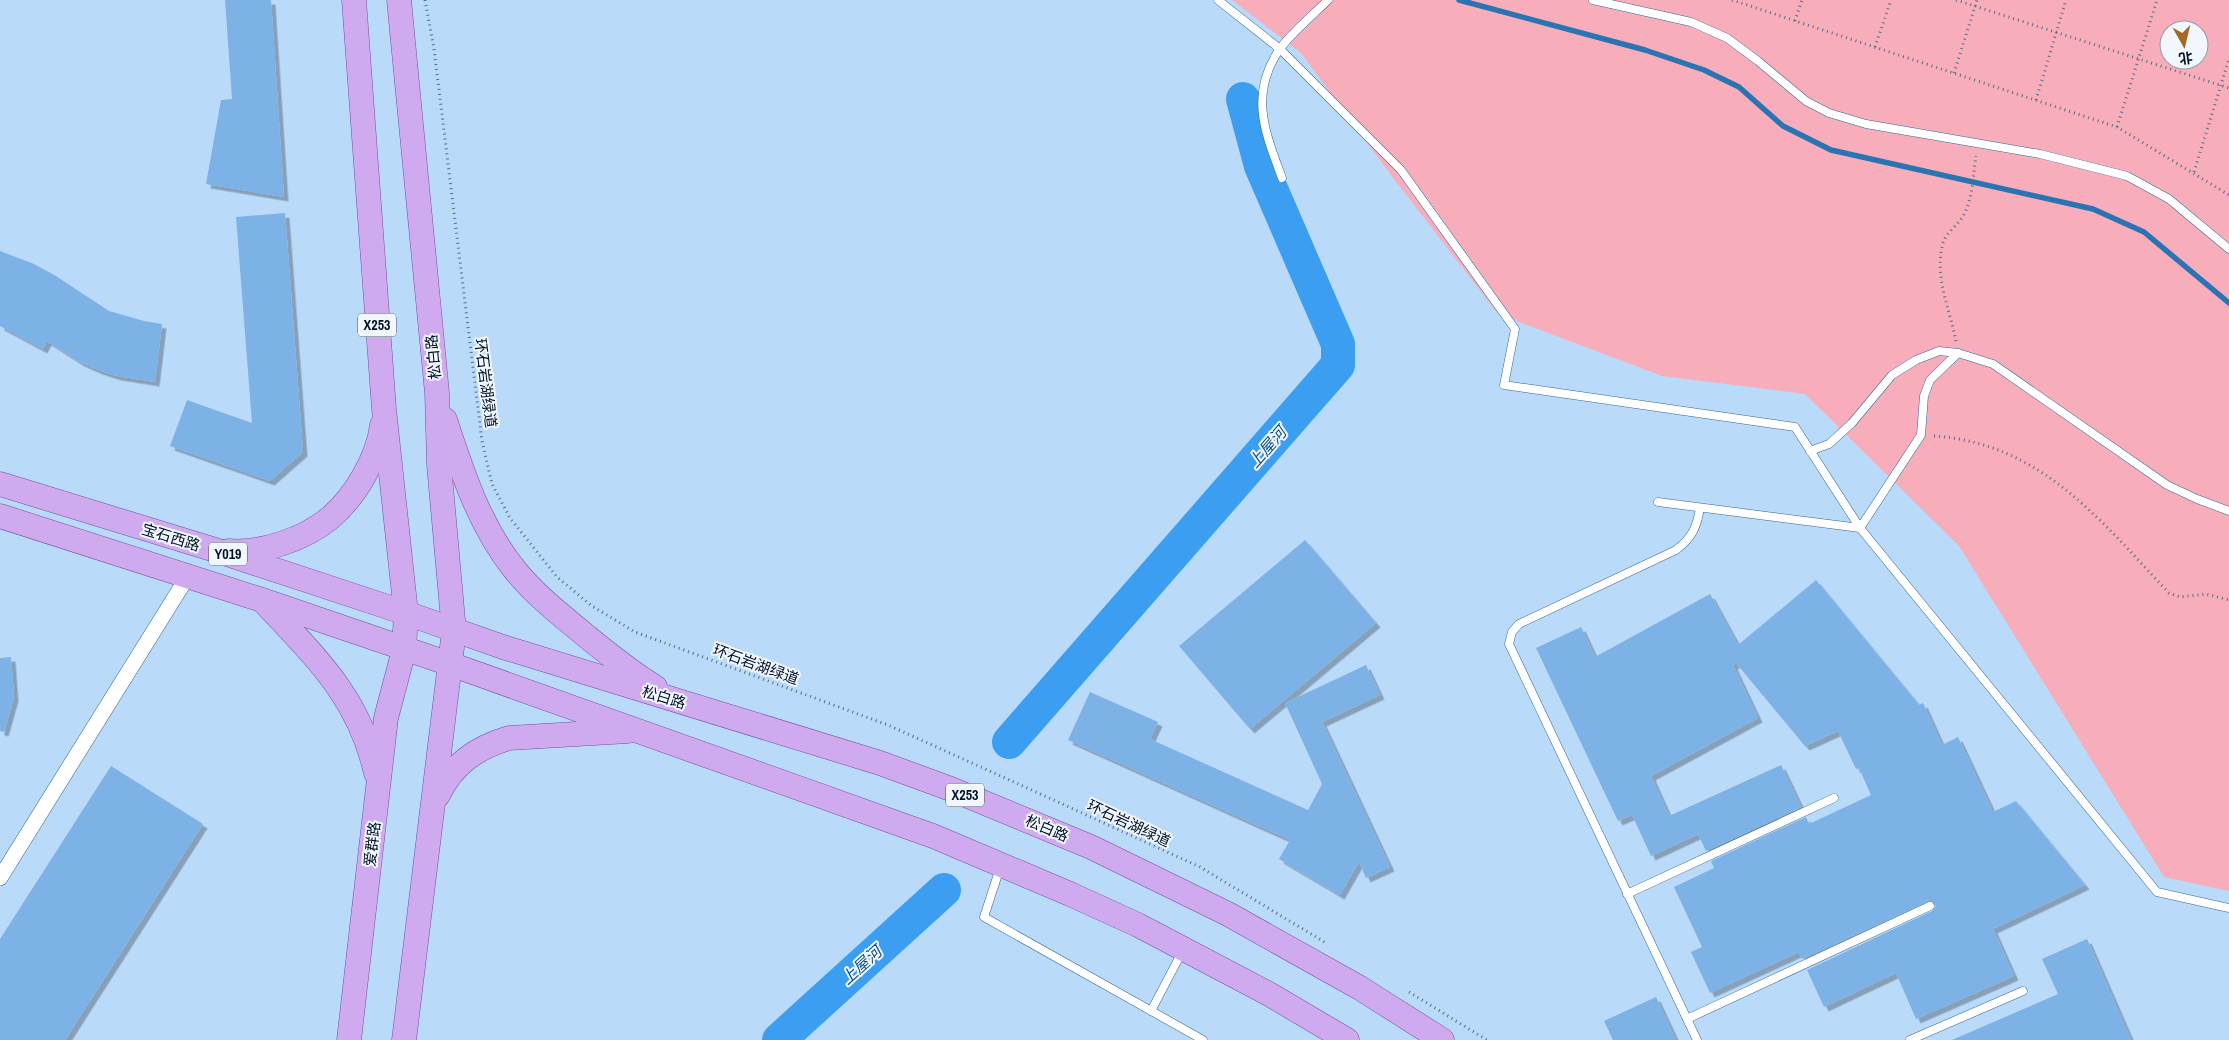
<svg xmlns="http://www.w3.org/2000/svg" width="2229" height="1040" font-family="'Archivo Narrow','Noto Sans SC',sans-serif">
<defs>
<filter id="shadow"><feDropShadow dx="4.5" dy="4.5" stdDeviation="0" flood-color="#0004"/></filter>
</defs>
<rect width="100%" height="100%" fill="#badafa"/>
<path fill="#f8aeba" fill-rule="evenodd" d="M1232,0H2229V891L2164,877L1959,546L1805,394L1662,376L1498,314L1388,171L1301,53ZM2169,30H2199V60H2169Z"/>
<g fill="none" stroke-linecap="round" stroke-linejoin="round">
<path stroke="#2a74b4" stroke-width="5.5" d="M1459,0L1645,50L1704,70L1739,87L1783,126L1831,150L2093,209L2144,232L2229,303"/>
<g stroke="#3b9ef1" stroke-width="34">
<path d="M1009,742L1338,365V344L1261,166L1243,99"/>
<path d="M779,1040L944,890"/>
</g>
</g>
<g fill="#7db2e6" filter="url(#shadow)">
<path d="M225,0H271L284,197L206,184L221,100L232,99Z"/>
<path d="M285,213L303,452L270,481L170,446L187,400L252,423L236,217Z"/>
<path d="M0,251L34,264L56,276L109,311L144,321L162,324L155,382L117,376L98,370L80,362L47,341L43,349L0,326Z"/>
<path d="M1305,540L1376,623L1250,729L1179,646Z"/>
<path d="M1816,580L1919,705L1923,703L1942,745L1958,737L1993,812L2016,801L2085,885L1993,929L2014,976L1916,1019L1896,973L1824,1007L1807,970L1932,911L1936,906L1931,900L1802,959L1799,952L1710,993L1691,952L1702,947L1674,887L1714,868L1711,861L1806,817L1809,824L1871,795L1859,768L1856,769L1838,731L1805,746L1736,663L1733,665L1758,718L1651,776L1669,816L1781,765L1801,807L1706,851L1698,834L1651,856L1632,815L1618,821L1536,648L1581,627L1595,657L1710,594L1738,645Z"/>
<path d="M11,657L14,697L4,732L0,731V658Z"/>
<path d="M1366,665L1380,695L1322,722L1390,867L1366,878L1359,862L1340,895L1279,859L1290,840L1068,740L1090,692L1158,722L1150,739L1308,810L1322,784L1285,703Z"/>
<path d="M111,766L203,824L65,1040H0V939Z"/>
<path d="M2087,939L2131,1040H1952L2058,994L2042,959Z"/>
<path d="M1656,997L1676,1040H1613L1604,1021Z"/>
</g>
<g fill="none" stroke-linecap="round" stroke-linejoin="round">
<g stroke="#326695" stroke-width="9">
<g id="service">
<path d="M1218,0L1280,49L1401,170L1515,329L1504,385L1795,427L1860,528L1921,435L1924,396L1930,380L1958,353"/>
<path d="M1593,0L1691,22L1727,38L1758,61L1806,101L1829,113L1866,124L2040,154L2127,176L2169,199L2229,249"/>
<path d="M1282,178C1265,132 1249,95 1279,50C1290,34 1314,14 1328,0"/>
<path d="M1810,451L1829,444L1852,423L1892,375L1916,360L1939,351L1958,353L1993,364L2167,485L2197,499L2229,511"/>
<path d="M1658,502L1860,528L2157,892L2229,908"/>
<path d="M1000,868L984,917L1203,1040"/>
<path d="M1627,894L1834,798"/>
<path d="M1151,1011L1182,952"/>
<path d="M1687,1019L1930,906"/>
<path d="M1697,1040L1509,644L1512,632L1519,624L1676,550C1692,538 1697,527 1700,508"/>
<path d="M1910,1040L2023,991"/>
</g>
</g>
<g stroke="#326695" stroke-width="16">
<path id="minor" d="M0,878L188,576"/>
</g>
<g stroke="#7350a0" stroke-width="25">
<g id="primary">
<path d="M399,0L437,393L439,465L454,631L404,1040"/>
<path d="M445,420C462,472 480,527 515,570C535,595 561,615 585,635C607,653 630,672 655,687"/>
<path d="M0,484L212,549L406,613L503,647L880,763L951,789L1091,847L1228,914L1360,988L1442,1040"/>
<path d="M0,516L262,600L450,664L933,836L1070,894L1138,925L1269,994L1347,1040"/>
<path d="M228,551C261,554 305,539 330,518C355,497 378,458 382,425"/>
<path d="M265,603C316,658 359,697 376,773"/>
<path d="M438,795C453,764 476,748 509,738L628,731"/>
<path d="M349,1040L386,718L404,650L406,613L384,409L354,0"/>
</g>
</g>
<g stroke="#556d86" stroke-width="3" stroke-dasharray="1 4" stroke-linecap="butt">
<path d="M425,0L434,49L482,441L492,484L510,518L557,577L592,606L635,632L888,725L1058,802L1200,867L1326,943"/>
<path d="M1732,0L2117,127L2229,195"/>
<path d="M1956,0L2229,88"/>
<path d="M1795,21L1802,0"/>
<path d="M1875,47L1891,0"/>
<path d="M1954,73L1977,0"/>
<path d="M2036,100L2066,0"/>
<path d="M2117,127L2157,0"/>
<path d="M2194,172L2229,59"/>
<path d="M1956,341C1950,310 1935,279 1942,247C1944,233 1956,228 1963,216C1973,199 1973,175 1976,156"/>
<path d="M1934,436C2041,443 2101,521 2169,593L2180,597L2206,594L2229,600"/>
<path d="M1409,992L1487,1040"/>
</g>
<use href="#service" stroke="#fff" stroke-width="8"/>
<use href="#minor" stroke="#fff" stroke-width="15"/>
<use href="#primary" stroke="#d0aaee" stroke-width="24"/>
</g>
<g text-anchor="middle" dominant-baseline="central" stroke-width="4" stroke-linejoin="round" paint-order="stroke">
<g fill="#f2f7fd" stroke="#495766" stroke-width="1">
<rect x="358" y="313.5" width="38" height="23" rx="4"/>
<rect x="209" y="542.5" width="38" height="23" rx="4"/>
<rect x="946" y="783.5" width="38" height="23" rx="4"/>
</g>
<g font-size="14" font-weight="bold" fill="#011225">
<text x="377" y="325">X253</text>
<text x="228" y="554">Y019</text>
<text x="965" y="795">X253</text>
</g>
<g font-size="15" fill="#011225" stroke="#f2f7fd">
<text transform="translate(433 357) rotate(-95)">松白路</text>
<text transform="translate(486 383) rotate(83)">环石岩湖绿道</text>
<text transform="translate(171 537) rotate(17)">宝石西路</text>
<text transform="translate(756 664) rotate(20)">环石岩湖绿道</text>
<text transform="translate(664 697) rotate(17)">松白路</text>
<text transform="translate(1129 823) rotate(25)">环石岩湖绿道</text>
<text transform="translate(1047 828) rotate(23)">松白路</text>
<text transform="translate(372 844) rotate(-83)">爱群路</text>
</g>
<g font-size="16" font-style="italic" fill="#095187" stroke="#f2f7fd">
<text transform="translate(1267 447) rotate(-49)">上屋河</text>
<text transform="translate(861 965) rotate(-42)">上屋河</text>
</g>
</g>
<g transform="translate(2184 45) rotate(172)"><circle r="24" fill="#f2f7fd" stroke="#929ba7"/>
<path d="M0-4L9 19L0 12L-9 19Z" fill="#a06924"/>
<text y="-8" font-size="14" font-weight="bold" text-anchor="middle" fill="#011225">北</text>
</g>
</svg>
